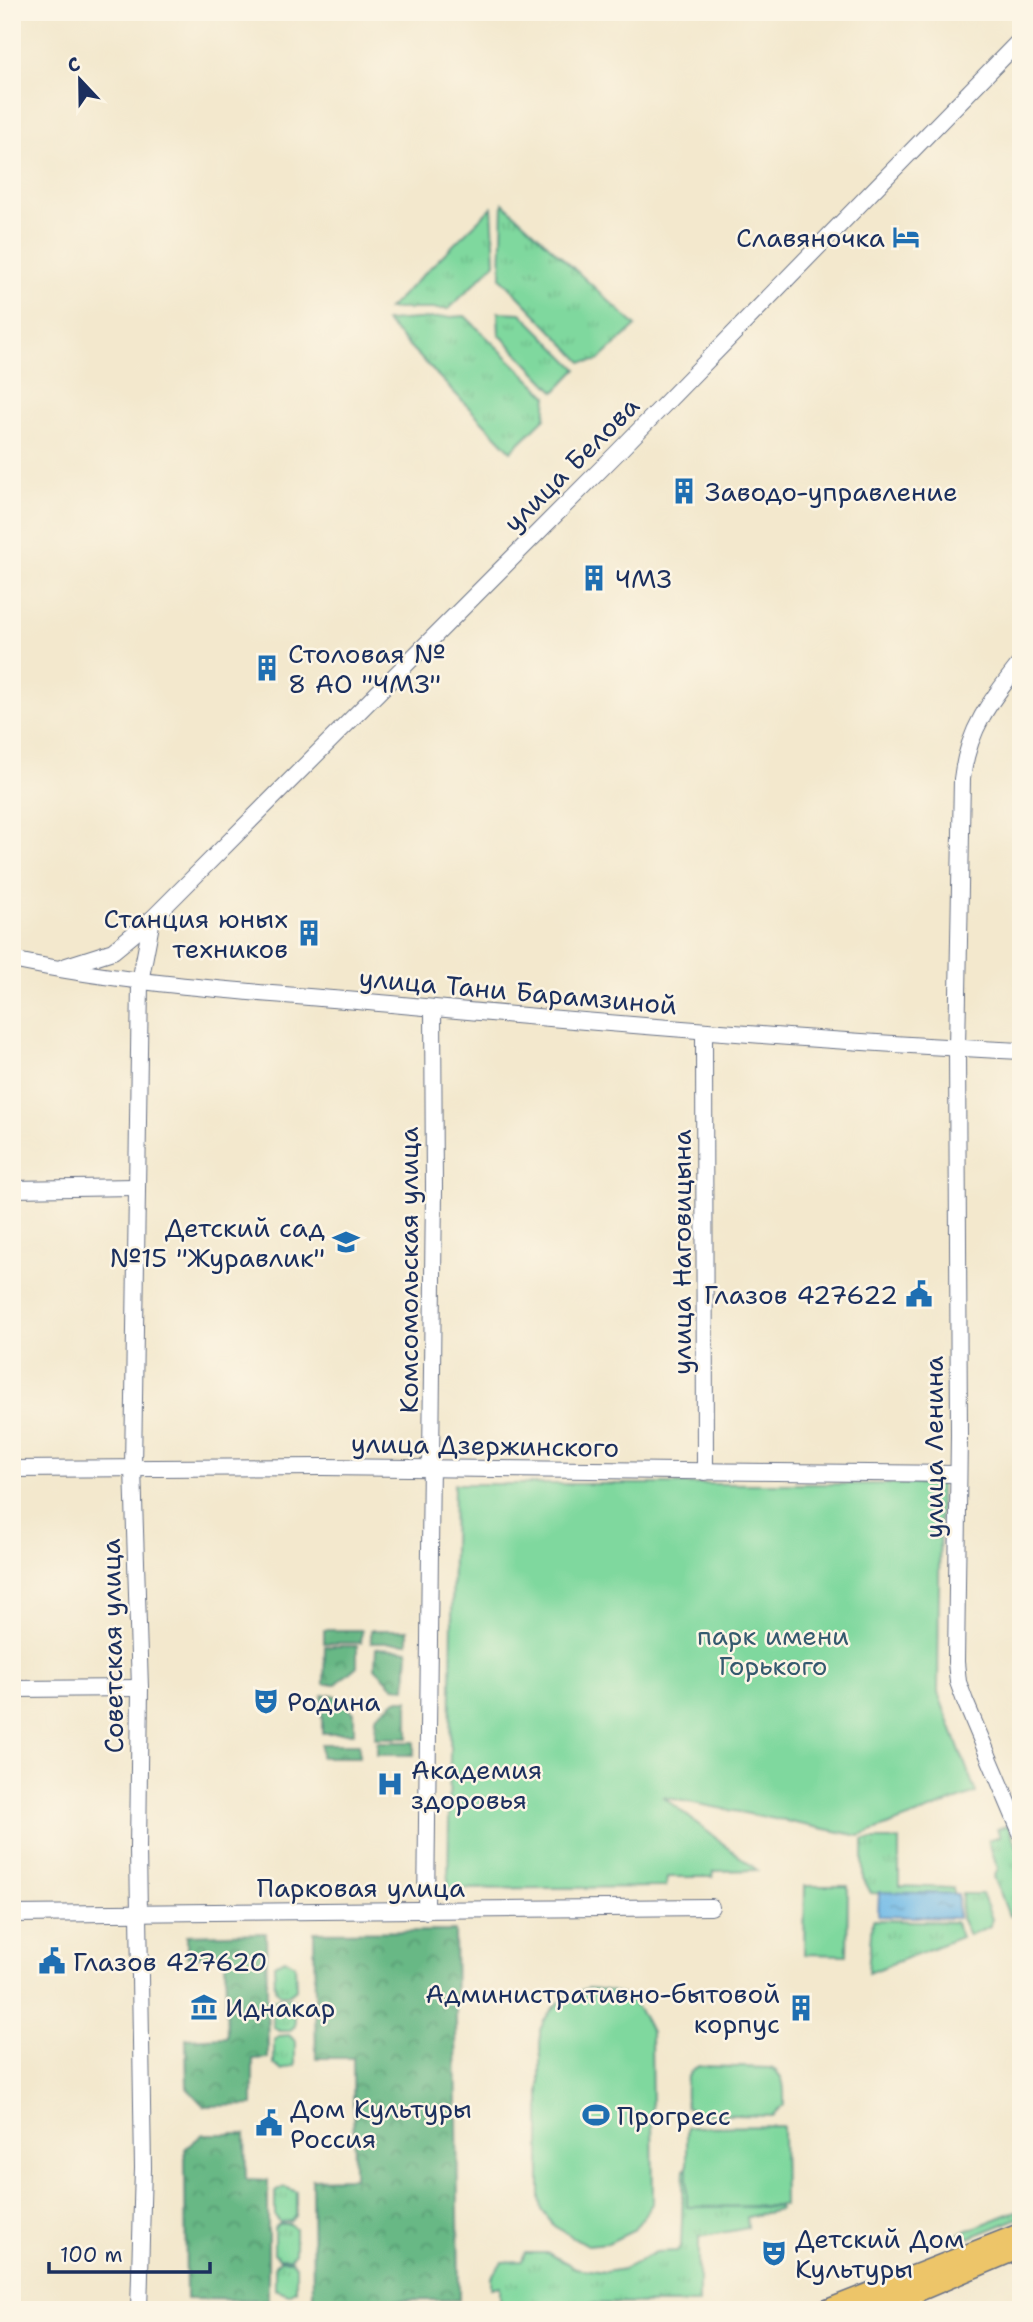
<svg xmlns="http://www.w3.org/2000/svg" width="1033" height="2322" font-family="'Shantell Sans',sans-serif">
<defs>
<pattern id="grass-tufts" width="24" height="20" patternUnits="userSpaceOnUse" patternTransform="scale(1.75)"><rect width="24" height="20" fill="#7fd89e"/><path d="M3 7l-1-3M5 7V3M7 7l1-3M15 17l-1-3M17 17v-4M19 17l1-3" fill="none" stroke="#6dba8a"/></pattern>
<pattern id="forest-crowns" width="20" height="18" patternUnits="userSpaceOnUse" patternTransform="scale(1.75)"><rect width="20" height="18" fill="#67b885"/><path d="M2 6a3 3 0 1 1 6 0M12 15a3 3 0 1 1 6 0" fill="none" stroke="#549670"/></pattern>
<pattern id="water-ripples" width="26" height="14" patternUnits="userSpaceOnUse" patternTransform="scale(1.75)"><rect width="26" height="14" fill="#6eb9e7"/><path d="M2 4q2-2 4 0t4 0M15 11q2-2 4 0t4 0" fill="none" stroke="#5a97be"/></pattern>
</defs>
<rect width="100%" height="100%" fill="#fcf5e5"/>
<filter id="ink" filterUnits="userSpaceOnUse"><feTurbulence type="fractalNoise" baseFrequency=".0143" numOctaves="2"/><feDisplacementMap in="SourceGraphic" scale="14" xChannelSelector="R" yChannelSelector="G"/><feConvolveMatrix kernelMatrix="1 2 1 2 8 2 1 2 1" color-interpolation-filters="sRGB"/></filter>
<filter id="wash" filterUnits="userSpaceOnUse"><feTurbulence type="fractalNoise" baseFrequency=".00686" numOctaves="4" result="noise"/><feDisplacementMap in="SourceGraphic" scale="28" xChannelSelector="R" yChannelSelector="G"/><feGaussianBlur stdDeviation="1.57" result="paint"/><feColorMatrix in="noise" values="0 0 0 0 0 0 0 0 0 0 0 0 0 0 0 0 0 1.4 0 .05"/><feComposite in="paint" operator="in"/></filter>
<g filter="url(#wash)">
<rect width="100%" height="100%" fill="#f3e8cd"/>
<g fill="url(#grass-tufts)" stroke="#4d847e" stroke-width="2">
<path d="M503,203L636,326L598,361L582,362L501,278Z"/>
<path d="M492,207L495,263L449,309H388Z"/>
<path d="M498,312L521,313L577,369L555,392L499,334Z"/>
<path d="M465,316L547,396L545,418L511,451L385,321Z"/>
<path d="M1008,1825L1021,1856V1912L1009,1916L994,1877L998,1869L988,1840L1000,1836L997,1829Z"/>
<path d="M863,1840H899V1886L953,1888V1896L871,1893L863,1878Z"/>
<path d="M962,1894H982L992,1919L990,1926L969,1935L961,1918Z"/>
<path d="M872,1920L955,1922L961,1937L868,1973Z"/>
<path d="M285,1959L295,1965L296,1989L290,1994H280L275,1989L274,1965Z"/>
<path d="M278,1997H288L294,2001L295,2026L289,2031H279L273,2026V2001Z"/>
<path d="M289,2035L295,2041V2065L281,2070L274,2064V2041L279,2036Z"/>
<path d="M684,2169H690L701,2206L778,2207L779,2210L747,2217L748,2228L699,2237V2304L500,2303V2286L491,2288V2277L502,2262L522,2261L525,2253H548L576,2268L605,2272L623,2269L656,2252L677,2251L681,2245Z"/>
<path d="M285,2187L296,2192V2216L291,2221L280,2222L275,2216V2192Z"/>
<path d="M1021,2209V2217L956,2243L953,2236Z"/>
<path d="M279,2224H289L295,2228V2253L290,2258H279L274,2253V2228Z"/>
<path d="M280,2260H291L296,2265V2290L289,2294L275,2289V2265Z"/>
</g>
<g fill="url(#forest-crowns)" stroke="#417472" stroke-width="2">
<path d="M324,1630H362L361,1643H324Z"/>
<rect x="371" y="1630" width="37" height="13"/>
<path d="M325,1646H357V1666L336,1684H324Z"/>
<path d="M376,1648L408,1650L406,1688L394,1687L375,1668Z"/>
<path d="M322,1695H334L354,1713V1733H322Z"/>
<path d="M396,1700H408V1738H375L376,1717Z"/>
<rect x="377" y="1742" width="37" height="13"/>
<rect x="321" y="1744" width="38" height="13"/>
<path d="M455,1931L459,2300L313,2301L312,2179L354,2178L353,2058H316L314,1932Z"/>
<path d="M266,1933L268,2058L253,2059V2105L204,2106L187,2088L186,2039L227,2037L225,1956L187,1957V1935Z"/>
<path d="M203,2134H245L246,2179L268,2180V2300L186,2299L185,2149Z"/>
</g>
<g fill="#7fd89e" stroke="#4d847e" stroke-width="2">
<path d="M454,1484H940L938,1693L976,1793L860,1836L663,1797L757,1870L714,1871L713,1877H667L666,1887L448,1889Z"/>
<path d="M805,1886H848L847,1955L804,1954Z"/>
<path d="M588,1988C625,1990 636,1999 651,2032L653,2202L646,2213L633,2231L608,2243L587,2245L554,2226L542,2210L540,2198V2030C550,2005 564,1997 588,1988Z"/>
<path d="M699,2066L771,2068C786,2076 784,2089 784,2105L772,2116L699,2114L686,2106C686,2090 682,2074 699,2066Z"/>
<path d="M783,2126L784,2206L687,2207V2127Z"/>
</g>
<path fill="url(#water-ripples)" stroke="#4474a2" stroke-width="2" d="M879,1892L958,1894V1918L878,1916Z"/>
</g>
<g filter="url(#ink)">
<g fill="none" stroke-linecap="round" stroke-linejoin="round">
<g stroke="#677085" stroke-width="18">
<g id="minor">
<path d="M1021,662C990,701 968,729 962,779L957,1048L959,1435L956,1662L958,1682L965,1701L1021,1833"/>
<path d="M12,960C141,987 272,993 402,1005C608,1024 814,1041 1021,1051"/>
<path d="M63,967L113,951L152,919"/>
<path d="M704,1032L705,1472"/>
<path d="M12,1189L135,1187"/>
<path d="M12,1469L322,1467L958,1474"/>
<path d="M12,1689L140,1688"/>
<path d="M426,1911L434,1189L433,1008"/>
<path d="M12,1914L711,1907"/>
<path d="M906,2284L916,2310"/>
<path d="M139,2310L143,2168L138,1849L140,1688L133,1468L140,982L152,919L615,455L1021,39"/>
</g>
</g>
<g stroke="#677085" stroke-width="22">
<g id="major">
<path d="M826,2310L1021,2233"/>
<path d="M866,2310L910,2295L1021,2248"/>
</g>
</g>
<use href="#minor" stroke="#fff" stroke-width="16"/>
<use href="#major" stroke="#edc569" stroke-width="19"/>
</g>
</g>
<defs>
<g id="hotel-bare" transform="scale(2.1)"><path d="M-6-4.5h1.5V1H6V5H4.5V3h-9V5H-6ZM-4 0a1.8 1.8 0 1 1 3.6 0ZM.5 0V-2.5h3Q6-2.5 6 0Z" fill="#1f6fb2" stroke="#fcf5e5" stroke-width="2.5" paint-order="stroke"/></g>
<g id="building-bare" transform="scale(2.1)"><path d="M-4-6H4V6H1V3H-1V6H-4ZM-2.5-4.3h1.7v1.8h-1.7ZM.8-4.3h1.7v1.8H.8ZM-2.5-1h1.7V.8h-1.7ZM.8-1h1.7V.8H.8Z" fill="#1f6fb2" stroke="#fcf5e5" stroke-width="2.5" paint-order="stroke"/></g>
<g id="school-bare" transform="scale(2.1)"><path d="M0-5L7-2L0 1L-7-2ZM-4 1L0 2.5L4 1V4Q0 6-4 4Z" fill="#1f6fb2" stroke="#fcf5e5" stroke-width="2.5" paint-order="stroke"/></g>
<g id="civic-bare" transform="scale(2.1)"><path d="M-.6-6.5H3V-4.5H.6V-3L4-1V1h2V6H-6V1h2V-1L-.6-3ZM-1.2 2.5V6h2.4V2.5Z" fill="#1f6fb2" stroke="#fcf5e5" stroke-width="2.5" paint-order="stroke"/></g>
<g id="theatre-bare" transform="scale(2.1)"><path d="M-5-5.5Q0-4 5-5.5V0Q5 5 0 6Q-5 5-5 0ZM-3.3-2.5H-1v1.5H-3.3ZM1-2.5H3.3v1.5H1ZM-2.8 1Q0 5.5 2.8 1Z" fill="#1f6fb2" stroke="#fcf5e5" stroke-width="2.5" paint-order="stroke"/></g>
<g id="hospital-bare" transform="scale(2.1)"><path d="M-5-5h3v3.5h4V-5h3V5h-3V1.5h-4V5h-3Z" fill="#1f6fb2" stroke="#fcf5e5" stroke-width="2.5" paint-order="stroke"/></g>
<g id="museum-bare" transform="scale(2.1)"><path d="M0-6L6-3V-2H-6V-3ZM-5-1h2V3h-2ZM-1-1h2V3h-2ZM3-1h2V3H3ZM-6 4H6V6H-6Z" fill="#1f6fb2" stroke="#fcf5e5" stroke-width="2.5" paint-order="stroke"/></g>
<g id="stadium-bare" transform="scale(2.1)"><path d="M0-5a6.5 5 0 1 0 0 10a6.5 5 0 1 0 0-10ZM-3.5-1.8h7v3.6h-7Z" fill="#1f6fb2" stroke="#fcf5e5" stroke-width="2.5" paint-order="stroke"/></g>
</defs>
<g fill-rule="evenodd">
<use href="#hotel-bare" x="906" y="237"/>
<use href="#building-bare" x="684" y="491"/>
<use href="#building-bare" x="594" y="578"/>
<use href="#building-bare" x="267" y="668"/>
<use href="#building-bare" x="309" y="933"/>
<use href="#school-bare" x="346" y="1242"/>
<use href="#civic-bare" x="919" y="1294"/>
<use href="#theatre-bare" x="266" y="1701"/>
<use href="#hospital-bare" x="390" y="1784"/>
<use href="#civic-bare" x="52" y="1961"/>
<use href="#museum-bare" x="204" y="2007"/>
<use href="#building-bare" x="801" y="2008"/>
<use href="#stadium-bare" x="596" y="2115"/>
<use href="#civic-bare" x="269" y="2123"/>
<use href="#theatre-bare" x="774" y="2253"/>
</g>
<g text-anchor="middle" dominant-baseline="central" stroke-width="5" stroke-linejoin="round" paint-order="stroke">
<g font-size="26" fill="#1b2f5e" stroke="#fcf5e5" text-anchor="start">
<text x="885" y="237" text-anchor="end">Славяночка</text>
<text x="705" y="491">Заводо-управление</text>
<text x="615" y="578">ЧМЗ</text>
<text x="288" y="653">Столовая №<tspan x="288" dy="30">8 АО "ЧМЗ"</tspan></text>
<text x="288" y="918" text-anchor="end">Станция юных<tspan x="288" dy="30">техников</tspan></text>
<text x="325" y="1227" text-anchor="end">Детский сад<tspan x="325" dy="30">№15 "Журавлик"</tspan></text>
<text x="898" y="1294" text-anchor="end">Глазов 427622</text>
<text x="287" y="1701">Родина</text>
<text x="411" y="1769">Академия<tspan x="411" dy="30">здоровья</tspan></text>
<text x="73" y="1961">Глазов 427620</text>
<text x="780" y="1993" text-anchor="end">Административно-бытовой<tspan x="780" dy="30">корпус</tspan></text>
<text x="225" y="2007">Иднакар</text>
<text x="290" y="2108">Дом Культуры<tspan x="290" dy="30">Россия</tspan></text>
<text x="617" y="2115">Прогресс</text>
<text x="795" y="2238">Детский Дом<tspan x="795" dy="30">Культуры</tspan></text>
</g>
<g font-size="26" fill="#1b2f5e" stroke="#fcf5e5">
<text transform="translate(571 464) rotate(-45)">улица Белова</text>
<text transform="translate(518 991) rotate(5)">улица Тани Барамзиной</text>
<text transform="translate(681 1252) rotate(-90)">улица Наговицына</text>
<text transform="translate(408 1270) rotate(-90)">Комсомольская улица</text>
<text transform="translate(485 1445) rotate(1)">улица Дзержинского</text>
<text transform="translate(933 1447) rotate(-90)">улица Ленина</text>
<text transform="translate(112 1646) rotate(-91)">Советская улица</text>
<text x="361" y="1887">Парковая улица</text>
</g>
<g font-size="26" fill="#34596e" stroke="#fcf5e5">
<text x="773" y="1635">парк имени<tspan x="773" dy="30">Горького</tspan></text>
</g>
</g>
<rect width="1033" height="2322" fill="none" stroke="#fcf5e5" stroke-width="42"/>
<g transform="translate(80 80) rotate(338)" stroke="#fcf5e5" stroke-width="5" paint-order="stroke">
<path d="M0-5L12 26L0 18L-12 26Z" fill="#1b2f5e"/>
<text y="-10" font-size="19" font-weight="bold" text-anchor="middle" fill="#1b2f5e">С</text>
</g>
<path d="M49 2262v10h161v-10" fill="none" stroke="#1b2f5e" stroke-width="3.5"/>
<text x="60" y="2262" font-size="21" fill="#1b2f5e" stroke="#fcf5e5" stroke-width="5" paint-order="stroke">100 m</text>
</svg>
